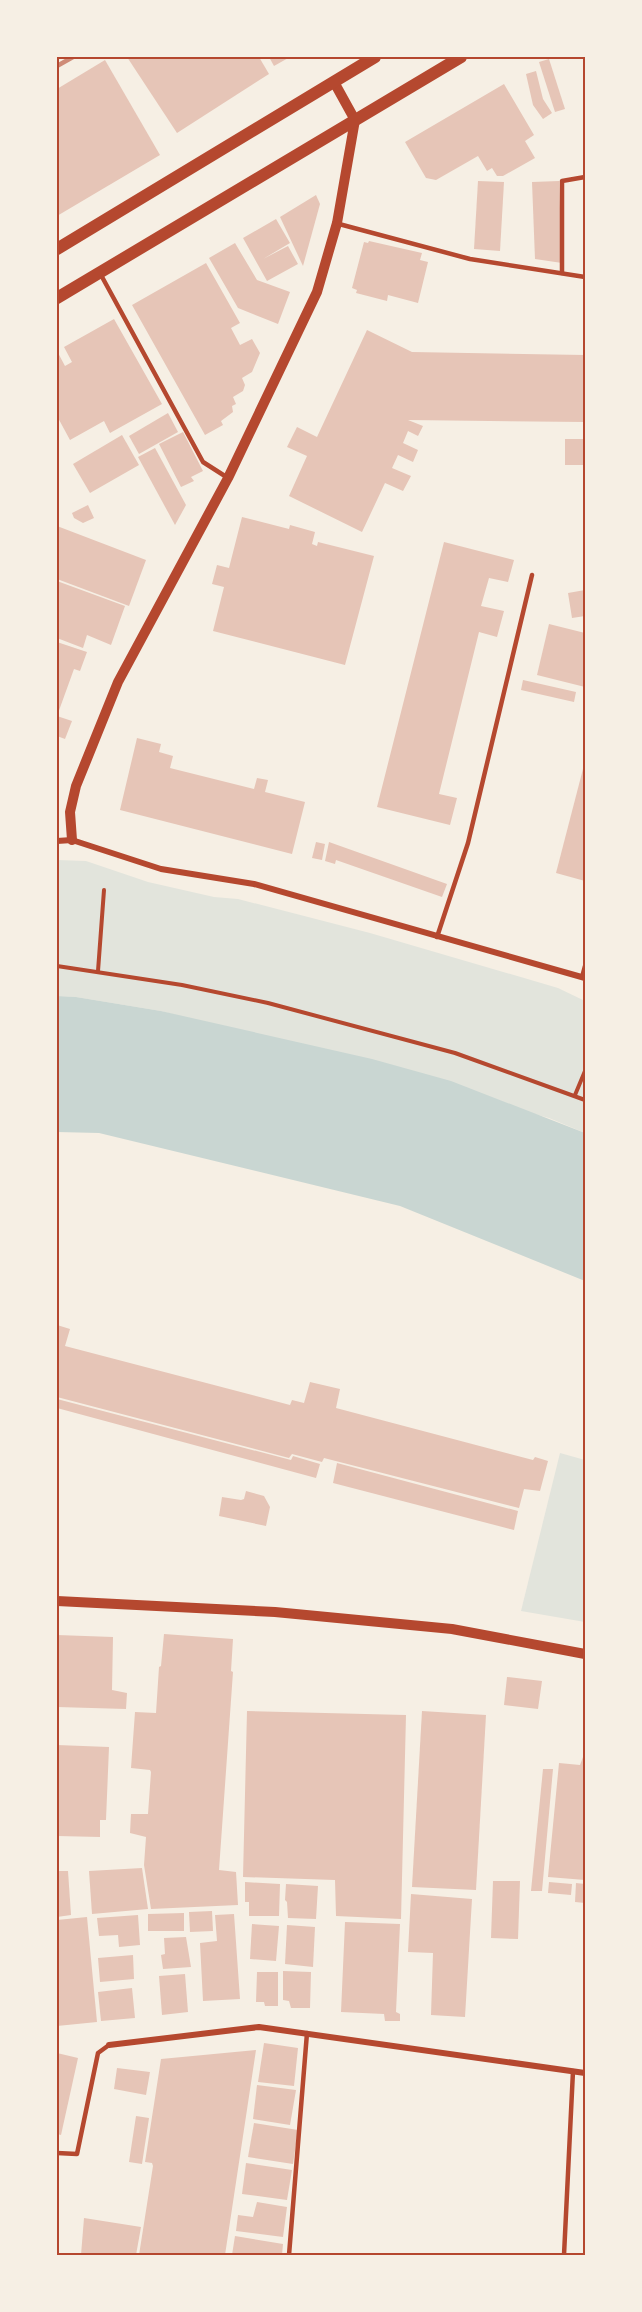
<svg xmlns="http://www.w3.org/2000/svg" width="642" height="2312" font-family="'PT Sans',sans-serif">
<rect width="100%" height="100%" fill="#f6efe4"/>
<g fill="#e2e4dc">
<path d="M57,860L86,861L148,882L214,897L238,899L370,933L558,988L585,1001V1133L549,1118L161,1011L76,997L57,996Z"/>
<path d="M560,1453L585,1460V1622L521,1611Z"/>
</g>
<path fill="#c9d6d2" d="M57,996L76,997L161,1011L372,1059L451,1081L585,1133V1281L400,1206L99,1133L57,1132Z"/>
<g fill="#e6c5b7">
<path d="M127,57H259L269,74L177,133Z"/>
<path d="M269,57H290L274,66Z"/>
<path d="M549,59L565,109L555,112L539,62Z"/>
<path d="M105,60L160,155L57,216V89Z"/>
<path d="M536,71L543,99L552,113L543,119L533,105L526,74Z"/>
<path d="M504,84L534,135L525,141L535,158L503,176H497L492,168L487,171L478,156L436,180L426,178L405,142Z"/>
<path d="M478,181L504,182L500,251L474,249Z"/>
<path d="M559,181L562,263L535,259L532,182Z"/>
<path d="M316,195L320,204L303,266L280,217Z"/>
<path d="M276,219L290,243L263,259L288,246L298,264L267,281L243,238Z"/>
<path d="M369,241L422,253L420,260L428,262L418,303L388,295L387,301L356,293L357,290L352,288L364,242L368,243Z"/>
<path d="M235,243L257,280L290,292L278,324L238,308L209,258Z"/>
<path d="M206,263L240,323L231,328L240,345L252,339L260,353L252,372L242,378L245,385L243,391L233,397L236,404L232,406L233,412L221,421L223,425L205,435L132,305Z"/>
<path d="M114,319L162,404L110,433L104,421L70,440L57,416V351L65,366L72,362L64,347Z"/>
<path d="M367,330L412,352L585,355V422L408,420L423,426L418,436L408,431L403,443L418,450L413,462L398,455L392,468L411,476L403,491L385,483L362,532L289,496L307,456L287,447L297,427L317,437Z"/>
<path d="M168,413L178,432L139,454L129,436Z"/>
<path d="M183,432L203,471L191,477L194,481L181,487L159,444Z"/>
<path d="M122,435L139,465L90,493L73,464Z"/>
<rect x="565" y="439" width="20" height="26"/>
<path d="M155,448L186,505L175,525L138,457Z"/>
<path d="M88,505L94,518L83,523L74,518L72,513Z"/>
<path d="M242,517L289,529L290,525L315,532L312,544L317,546L318,542L374,556L345,665L213,631L224,587L212,584L217,565L229,568Z"/>
<path d="M57,526L146,560L129,606L57,579Z"/>
<path d="M444,542L514,560L508,582L489,578L481,606L504,611L497,637L479,632L439,794L457,798L450,825L377,807Z"/>
<path d="M57,581L125,606L111,645L87,635L83,648L57,638Z"/>
<path d="M585,590V616L572,618L568,593Z"/>
<path d="M549,624L585,633V687L537,675Z"/>
<path d="M57,642L87,652L80,671L74,669L57,716Z"/>
<path d="M523,680L576,692L574,702L521,690Z"/>
<path d="M57,716L72,721L65,739L57,736Z"/>
<path d="M137,738L161,744L159,752L173,756L170,768L254,789L257,778L268,780L265,792L305,802L292,854L120,810Z"/>
<path d="M584,765H585V881L556,873Z"/>
<path d="M316,842L325,844L322,860L312,858Z"/>
<path d="M329,842L447,884L442,897L336,860L335,864L325,861Z"/>
<path d="M57,1325L70,1329L65,1346L290,1405L292,1400L304,1403L310,1382L340,1389L336,1408L533,1460L535,1457L548,1461L540,1491L524,1489L519,1508L324,1458L322,1462L292,1454L289,1458L57,1397Z"/>
<path d="M57,1399L291,1460L293,1456L320,1464L316,1478L57,1408Z"/>
<path d="M337,1463L518,1511L514,1530L333,1483Z"/>
<path d="M246,1491L264,1496L270,1507L266,1526L219,1516L222,1497L241,1500L244,1499Z"/>
<path d="M164,1634L233,1639L231,1671L233,1672L219,1870L236,1872L238,1905L151,1909L144,1865L146,1837L130,1833L131,1814H148L151,1772L150,1770L131,1768L135,1712L156,1713L159,1667L161,1666Z"/>
<path d="M57,1635L113,1637L112,1690L127,1693L126,1709L57,1707Z"/>
<path d="M507,1677L542,1681L538,1709L504,1705Z"/>
<path d="M247,1711L406,1715L401,1919L336,1916L335,1880L243,1877Z"/>
<path d="M422,1711L486,1715L476,1890L412,1887Z"/>
<path d="M57,1745L109,1747L106,1820H100V1837L57,1836Z"/>
<path d="M583,1757H585V1880L548,1877L559,1763L580,1765Z"/>
<path d="M543,1769H553L542,1891H531Z"/>
<path d="M142,1868L148,1909L92,1914L89,1871Z"/>
<path d="M57,1871H68L71,1915L57,1917Z"/>
<path d="M493,1881H520L518,1939L491,1938Z"/>
<path d="M245,1882L280,1884L279,1916H249V1902H245Z"/>
<path d="M549,1882L572,1884L571,1895L548,1893Z"/>
<path d="M576,1883L585,1884V1903L575,1902Z"/>
<path d="M286,1884L318,1886L316,1919L288,1918L287,1902L285,1900Z"/>
<path d="M411,1894L472,1899L465,2017L431,2015L433,1953L408,1952Z"/>
<path d="M212,1911L213,1931L190,1932L189,1912Z"/>
<path d="M184,1913V1931H148V1914Z"/>
<path d="M234,1914L240,1999L203,2001L200,1943L217,1941L215,1915Z"/>
<path d="M138,1915L140,1945L119,1947L118,1935L99,1936L97,1918Z"/>
<path d="M87,1917L97,2022L57,2026V1920Z"/>
<path d="M345,1922L400,1924L396,2012L400,2014V2021H385L384,2014L341,2012Z"/>
<path d="M252,1924L279,1926L276,1961L250,1959Z"/>
<path d="M287,1925L315,1927L313,1967L285,1964Z"/>
<path d="M186,1937L191,1967L163,1969L161,1955L165,1954L164,1938Z"/>
<path d="M133,1955L134,1979L100,1982L98,1958Z"/>
<path d="M283,1971L311,1972L310,2008H291L289,2001L283,2000Z"/>
<path d="M257,1972H278V2006H265L264,2002H256Z"/>
<path d="M185,1974L188,2012L162,2015L159,1976Z"/>
<path d="M132,1988L135,2018L101,2021L98,1992Z"/>
<path d="M264,2043L298,2048L294,2086L258,2082Z"/>
<path d="M256,2050L225,2255H139L153,2166L152,2163L145,2162L161,2059Z"/>
<path d="M57,2053L78,2058L61,2135L57,2134Z"/>
<path d="M117,2068L150,2072L146,2095L114,2089Z"/>
<path d="M257,2085L296,2090L290,2125L253,2119Z"/>
<path d="M136,2116L149,2118L142,2164L129,2162Z"/>
<path d="M254,2123L298,2130L293,2164L248,2157Z"/>
<path d="M246,2163L292,2170L287,2200L242,2194Z"/>
<path d="M257,2202L287,2207L283,2237L236,2231L238,2215L253,2217Z"/>
<path d="M84,2218L141,2227L136,2255H81Z"/>
<path d="M235,2236L283,2244L282,2255H232Z"/>
</g>
<g fill="none" stroke-linecap="round" stroke-linejoin="round">
<g stroke="#b5482f" stroke-width="4">
<path d="M57,966L182,985L268,1003L455,1053L585,1100"/>
<path d="M98,971L104,890"/>
<path d="M575,1095L585,1071"/>
</g>
<g stroke="#b5482f" stroke-width="4.5">
<path d="M339,224L470,259L585,277"/>
<path d="M562,273V181L585,177"/>
<path d="M101,275L203,462L228,478"/>
<path d="M437,937L468,843L532,575"/>
<path d="M582,977L585,966"/>
<path d="M57,2153L77,2154L98,2053L109,2045"/>
<path d="M289,2255L307,2033"/>
<path d="M564,2255L573,2071"/>
</g>
<g stroke="#b5482f" stroke-width="6">
<path d="M57,841L72,840L161,869L254,884L585,978"/>
<path d="M109,2045L259,2027L585,2073"/>
</g>
<g stroke="#b5482f" stroke-width="10">
<path d="M72,840L70,812L76,786L118,682L228,478L317,292L337,223L355,120L334,82"/>
<path d="M57,1601L275,1612L452,1629L585,1654"/>
</g>
<g stroke="#b5482f" stroke-width="12">
<path d="M57,249L375,57"/>
<path d="M57,298L461,57"/>
</g>
<path stroke="#cf8b77" stroke-width="4.5" d="M57,66L73,57"/>
</g>
<rect width="642" height="2312" fill="none" stroke="#f6efe4" stroke-width="117"/>
<rect x="58" y="58" width="526" height="2196" fill="none" stroke="#b5482f" stroke-width="2"/>
</svg>
